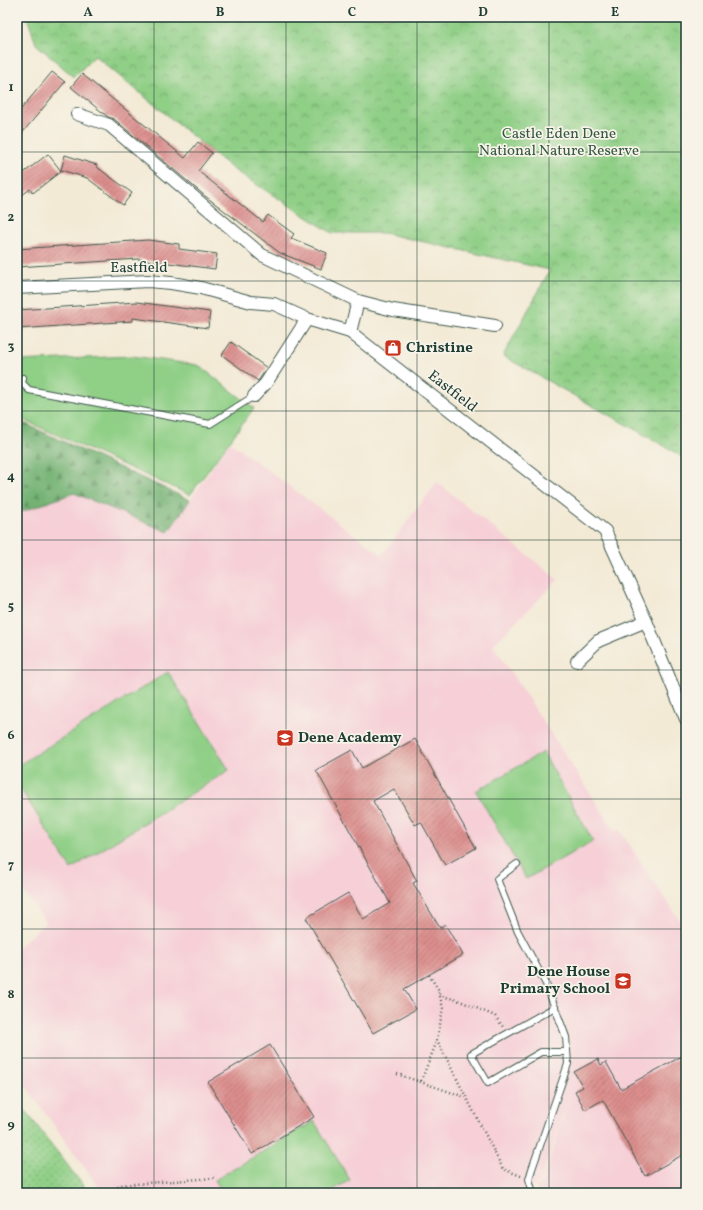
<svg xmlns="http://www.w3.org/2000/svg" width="703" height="1210" font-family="Vollkorn,serif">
<defs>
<pattern id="grass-dots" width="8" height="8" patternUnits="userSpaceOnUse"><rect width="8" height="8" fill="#8fcf86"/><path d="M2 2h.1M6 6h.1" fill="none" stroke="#74a96e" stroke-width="1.8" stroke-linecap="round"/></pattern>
<pattern id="forest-firs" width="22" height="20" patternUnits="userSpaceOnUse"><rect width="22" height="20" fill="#73b273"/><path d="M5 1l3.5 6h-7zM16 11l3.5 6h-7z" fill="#5e925f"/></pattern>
<pattern id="park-crowns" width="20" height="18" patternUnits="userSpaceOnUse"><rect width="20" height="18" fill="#8fcf86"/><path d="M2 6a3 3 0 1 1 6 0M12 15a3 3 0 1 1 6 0" fill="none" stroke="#74a96e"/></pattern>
<pattern id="building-hatch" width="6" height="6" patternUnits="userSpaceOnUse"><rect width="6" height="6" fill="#dc8e8d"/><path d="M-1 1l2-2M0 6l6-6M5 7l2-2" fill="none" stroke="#b27574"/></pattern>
</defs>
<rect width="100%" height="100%" fill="#f7f3e8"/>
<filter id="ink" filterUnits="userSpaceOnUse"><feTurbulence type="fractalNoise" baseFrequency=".025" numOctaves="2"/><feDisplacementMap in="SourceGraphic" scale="8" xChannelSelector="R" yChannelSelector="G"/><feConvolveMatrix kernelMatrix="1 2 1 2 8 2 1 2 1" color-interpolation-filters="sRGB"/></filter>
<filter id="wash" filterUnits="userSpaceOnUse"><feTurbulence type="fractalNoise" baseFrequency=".012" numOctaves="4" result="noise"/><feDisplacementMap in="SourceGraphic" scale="16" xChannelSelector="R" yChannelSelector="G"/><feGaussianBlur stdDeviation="0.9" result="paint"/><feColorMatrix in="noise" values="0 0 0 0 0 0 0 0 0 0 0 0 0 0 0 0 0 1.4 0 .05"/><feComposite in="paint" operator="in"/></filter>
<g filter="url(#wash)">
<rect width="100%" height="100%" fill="#f3ead5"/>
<path fill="#f6cfd7" d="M230,442L382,555L437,482L558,580L493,645L615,831L619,829L686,930V1193H539L535,1187L542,1183L573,1087L540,1182L524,1191V1193H103L17,1074V948L46,922L17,883V515L18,513L74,493L168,532Z"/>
<path fill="url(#grass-dots)" stroke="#57865d" d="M17,1100L89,1193H17Z"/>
<path fill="url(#forest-firs)" stroke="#497854" d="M17,420L190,500L168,532L74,493L18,513Z"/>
<path fill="url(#park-crowns)" stroke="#57865d" d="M27,17H686V462L677,453L503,356L550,270L384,233H332L234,170L95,56L74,77L36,44Z"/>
<g fill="#8fcf86" stroke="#57865d">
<path d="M132,356L198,365L254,408L190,495L17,417V361Z"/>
<path d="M168,672L229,770L71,869L17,783V766Z"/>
<path d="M543,752L593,841L526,879L476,791Z"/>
<path d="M314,1121L350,1180L328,1193H223L215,1180Z"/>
</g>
<g id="blocks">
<g fill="url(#building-hatch)">
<path d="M52,72L65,82L17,139V114Z"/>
<path d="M82,74L185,158L198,142L212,153L198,171L263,222L268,215L294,234L291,238L327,253L321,269L280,253L205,196L114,119L108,117L71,87Z"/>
<path d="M48,154L61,171L33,193L30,189L17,199V178Z"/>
<path d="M65,155L97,165V167L132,193L123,205L87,178L61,170Z"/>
<path d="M148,240L179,244V249L217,254L215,269L138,259L17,267V249Z"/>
<path d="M137,302L210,312L208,328L133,318V321L17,329V310Z"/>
<path d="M231,342L267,368L258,381L222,355Z"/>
<path d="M415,739L476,848L445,865L421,822L415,825L394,789L373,801L417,881L413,883L440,928L445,924L463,955L404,989L416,1009L373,1033L306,918L348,893L363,919L390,903L316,770L352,750L362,768Z"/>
<path d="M270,1045L314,1117L252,1154L208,1082Z"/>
<path d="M686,1054V1153L645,1176L603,1100L585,1110L575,1091L583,1087L574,1072L598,1059L601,1065L606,1062L621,1089Z"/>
</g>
</g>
</g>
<g filter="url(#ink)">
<use href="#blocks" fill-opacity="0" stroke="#3f574c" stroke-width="1"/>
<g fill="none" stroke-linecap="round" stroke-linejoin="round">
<g stroke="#3f574c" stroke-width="8">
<g id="service">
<path d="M23,378L22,383L29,390L210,424L254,396"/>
<path d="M517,864L497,879L518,932L546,984L566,1037L568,1064L532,1169L529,1179L533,1193"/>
<path d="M555,1007L471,1054L488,1083L541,1052H567"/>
</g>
</g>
<g stroke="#3f574c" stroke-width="14">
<g id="minor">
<path d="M77,114L109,125L262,255L358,301L393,310L495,326"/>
<path d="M17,288L148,281L171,283L201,288L251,302L274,304L307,319L350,332L605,531L646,621L686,719"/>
<path d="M350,332L358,301"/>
<path d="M254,396L266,383L307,319"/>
<path d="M577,661L598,641L646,621"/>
</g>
</g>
<g stroke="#3f574c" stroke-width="2.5" stroke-dasharray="1 3" stroke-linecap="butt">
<path d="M429,975L438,989L443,1008L437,1040L503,1169L521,1176"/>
<path d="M439,995L460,1001L495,1016L503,1027"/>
<path d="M397,1074L465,1097"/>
<path d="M421,1081L437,1041"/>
<path d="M113,1193L120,1185L214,1178"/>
</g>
<use href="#service" stroke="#fff" stroke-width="6"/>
<use href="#minor" stroke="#fff" stroke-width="12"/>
</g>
</g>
<path fill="none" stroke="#1f3d34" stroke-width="1" stroke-opacity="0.55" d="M154,17V1193M286,17V1193M417,17V1193M549,17V1193M17,152H686M17,281H686M17,411H686M17,540H686M17,670H686M17,799H686M17,929H686M17,1058H686"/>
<defs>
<g id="shop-square" transform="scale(0.9)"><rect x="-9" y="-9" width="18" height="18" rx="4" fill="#c8321e" stroke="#f7f3e8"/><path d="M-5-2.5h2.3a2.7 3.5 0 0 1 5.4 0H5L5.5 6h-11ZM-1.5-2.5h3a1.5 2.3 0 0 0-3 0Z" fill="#fff"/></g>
<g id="school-square" transform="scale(0.9)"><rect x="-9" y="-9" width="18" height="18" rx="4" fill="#c8321e" stroke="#f7f3e8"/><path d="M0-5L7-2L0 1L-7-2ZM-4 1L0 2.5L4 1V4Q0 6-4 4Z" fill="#fff"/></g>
</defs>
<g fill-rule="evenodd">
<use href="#shop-square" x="393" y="348"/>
<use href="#school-square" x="285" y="738"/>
<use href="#school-square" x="623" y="981"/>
</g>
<g text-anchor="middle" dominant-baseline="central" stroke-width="3.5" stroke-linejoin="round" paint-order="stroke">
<g font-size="15" fill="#355a44" stroke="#f7f3e8">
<text x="559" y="134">Castle Eden Dene<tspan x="559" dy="17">National Nature Reserve</tspan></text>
</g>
<g font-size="15" fill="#1f3d34" stroke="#f7f3e8">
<text x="139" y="268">Eastfield</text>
<text transform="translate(452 392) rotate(38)">Eastfield</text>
</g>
<g font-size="15" font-weight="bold" fill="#1f3d34" stroke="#f7f3e8" text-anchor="start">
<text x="406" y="348">Christine</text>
<text x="298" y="738">Dene Academy</text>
<text x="610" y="972" text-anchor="end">Dene House<tspan x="610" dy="17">Primary School</tspan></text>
</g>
</g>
<rect width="703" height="1210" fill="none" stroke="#f7f3e8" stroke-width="44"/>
<rect x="22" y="22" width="659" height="1166" fill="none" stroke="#1f3d34" stroke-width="1.5"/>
<g font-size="13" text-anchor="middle" font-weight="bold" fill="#1f3d34">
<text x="88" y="16">A</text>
<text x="220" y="16">B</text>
<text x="352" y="16">C</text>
<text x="483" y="16">D</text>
<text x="615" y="16">E</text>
<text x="11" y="91">1</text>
<text x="11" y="221">2</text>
<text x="11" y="350">3</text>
<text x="11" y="480">4</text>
<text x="11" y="610">5</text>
<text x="11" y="739">6</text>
<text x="11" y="869">7</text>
<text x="11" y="998">8</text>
<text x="11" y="1128">9</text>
</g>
</svg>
